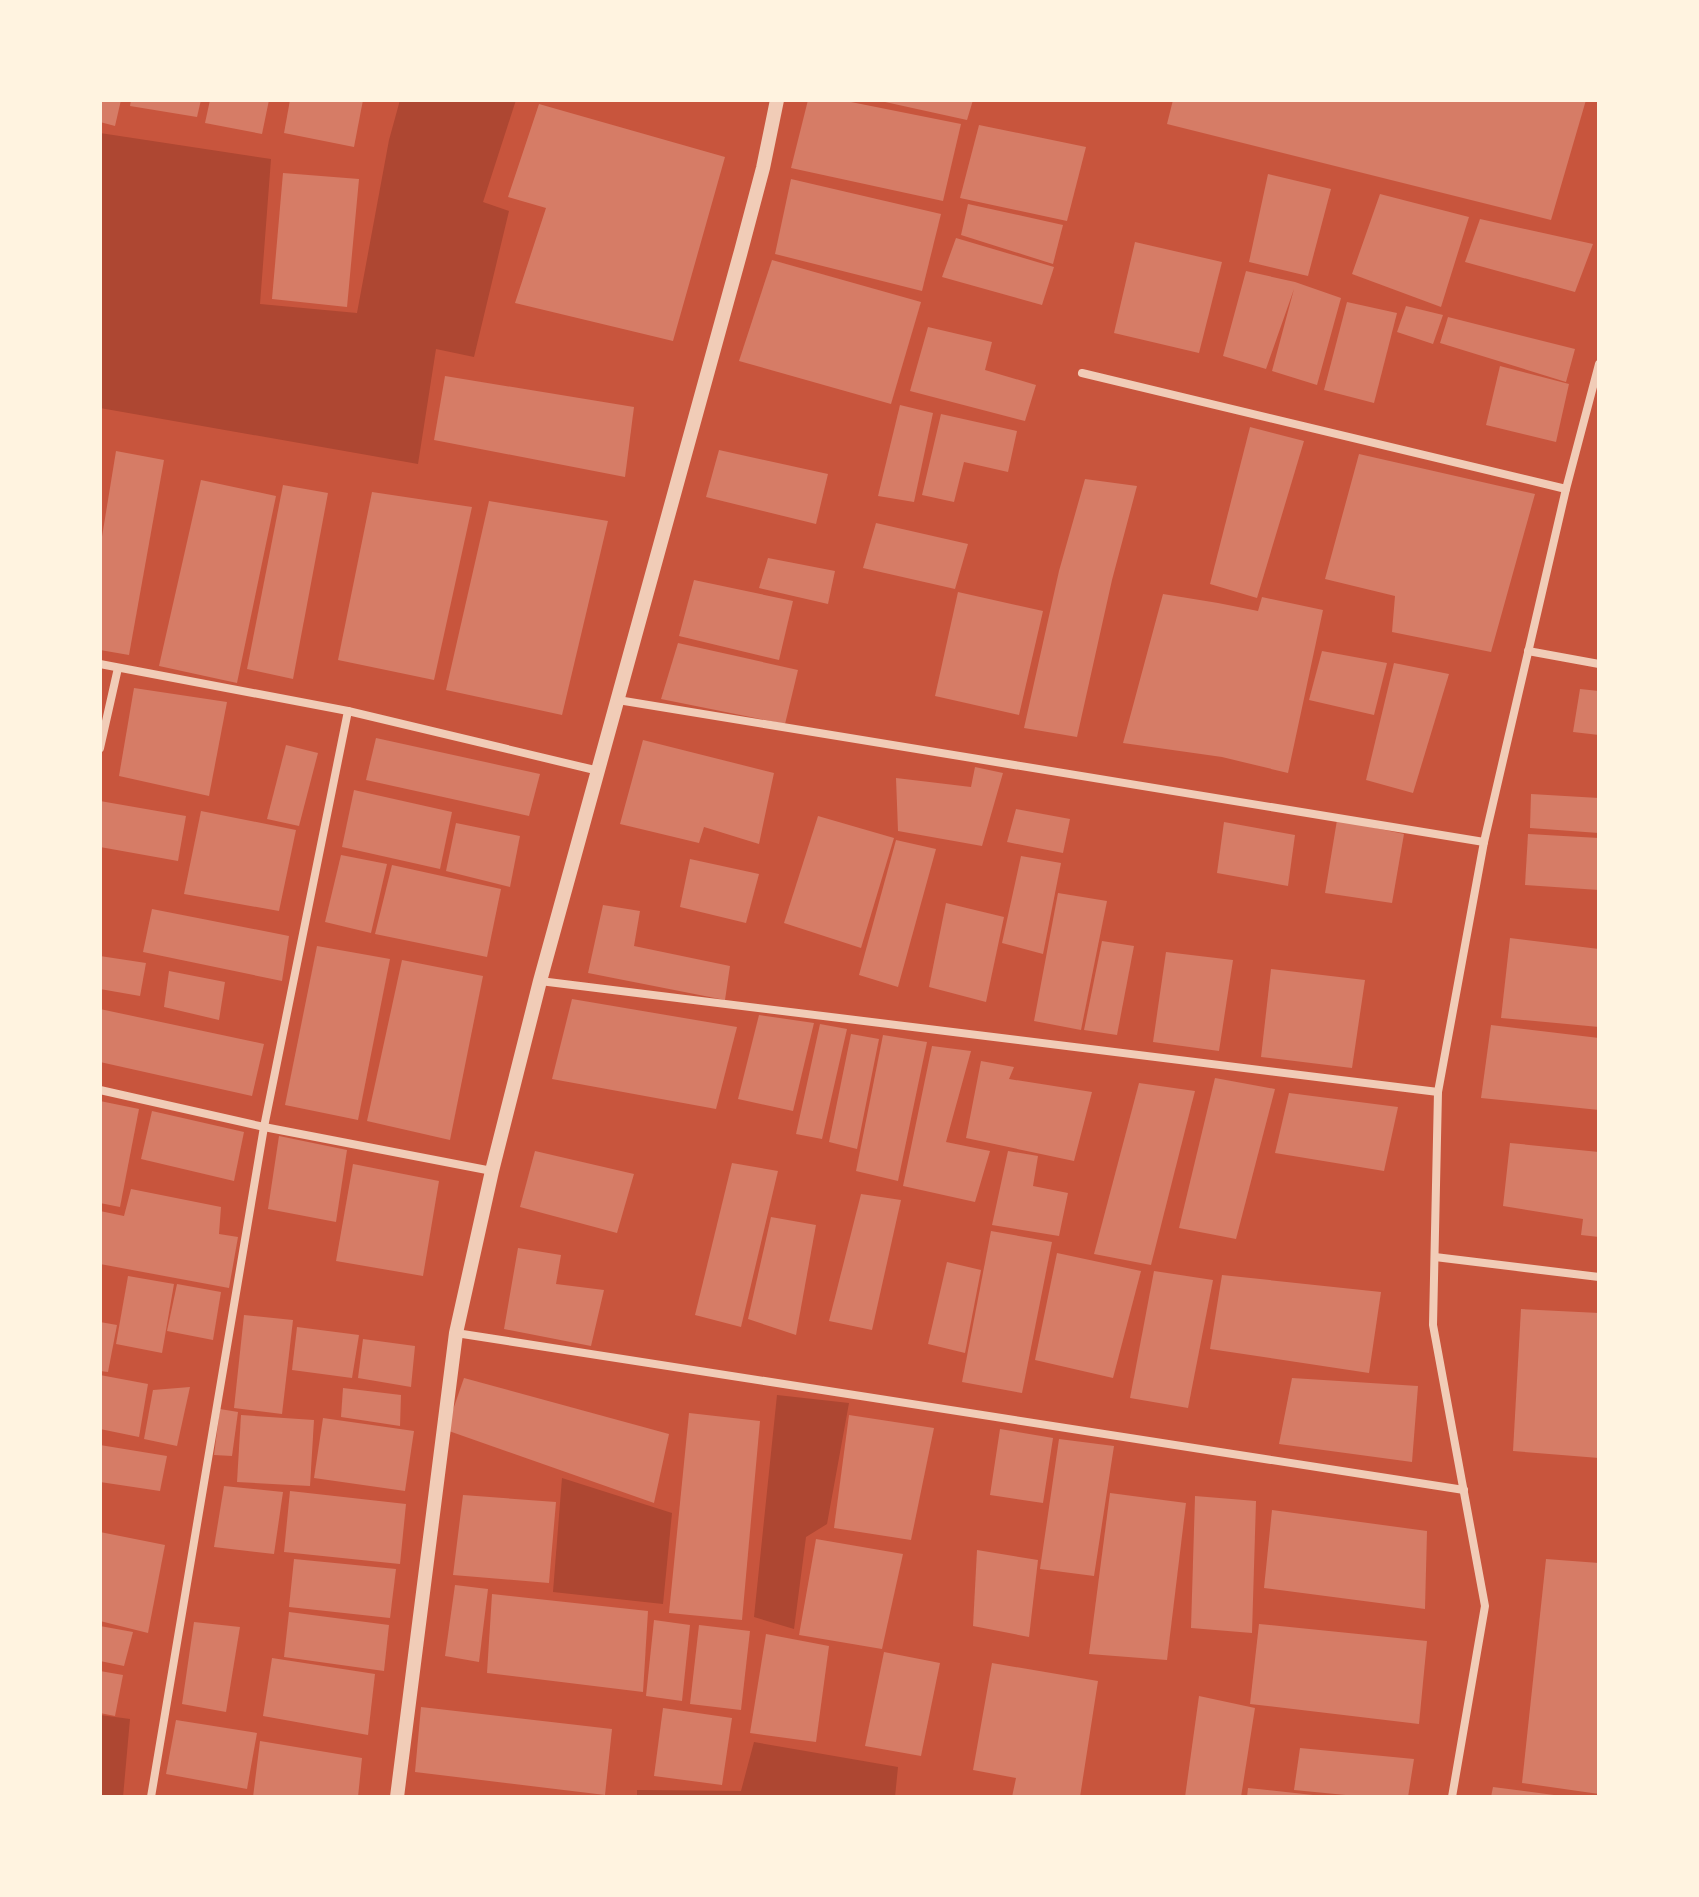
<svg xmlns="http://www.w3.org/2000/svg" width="1699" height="1897" font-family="'IBM Plex Sans',sans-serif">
<rect width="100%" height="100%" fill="#c8553d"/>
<g fill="#ae4732">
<path d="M400,100H516L483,202L509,211L474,357L436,349L418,464L100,408V133L271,159L260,304L357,313L389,140Z"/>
<path d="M777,1395L849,1403L827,1524L806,1537L794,1629L754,1617Z"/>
<path d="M562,1478L672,1513L663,1604L553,1592Z"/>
<path d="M100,1715L130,1719L123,1797H100Z"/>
<path d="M754,1742L898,1767L895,1797H637V1790L741,1791Z"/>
</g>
<g fill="#d67c66">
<path d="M100,100H121L115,126L100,122Z"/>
<path d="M131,100H201L197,117L130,106Z"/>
<path d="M210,100H269L262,134L205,123Z"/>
<path d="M290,100H363L354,147L284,133Z"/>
<path d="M808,100H841L961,124L943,201L791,168Z"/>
<path d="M876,100H973L967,120Z"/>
<path d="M1173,100H1586L1551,220L1167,124Z"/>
<path d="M539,104L725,157L673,341L515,303L546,208L508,197Z"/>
<path d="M979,125L1086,147L1067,221L960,198Z"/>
<path d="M283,173L359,179L347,307L272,299Z"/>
<path d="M1268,174L1331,189L1308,276L1249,262Z"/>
<path d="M791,179L941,214L922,291L775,254Z"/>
<path d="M1380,194L1469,217L1441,307L1352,274Z"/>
<path d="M968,204L1063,225L1053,264L961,235Z"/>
<path d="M1480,219L1593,244L1575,292L1465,262Z"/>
<path d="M956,238L1054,267L1042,305L942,277Z"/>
<path d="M1135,242L1222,262L1199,353L1114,333Z"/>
<path d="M772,260L921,302L891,404L739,361Z"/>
<path d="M1246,271L1295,282L1341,298L1317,385L1272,371L1294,289L1266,369L1223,356Z"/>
<path d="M1347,302L1397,313L1374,403L1324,390Z"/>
<path d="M1406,306L1443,315L1433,344L1397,332Z"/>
<path d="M1448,317L1575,349L1566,382L1440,343Z"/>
<path d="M928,327L992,342L985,370L1036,385L1025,421L910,391Z"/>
<path d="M1500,366L1569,384L1556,442L1486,425Z"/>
<path d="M445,376L634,407L625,477L434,440Z"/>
<path d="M900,405L933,413L914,502L878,496Z"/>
<path d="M941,414L1017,431L1008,472L964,462L954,502L922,495Z"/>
<path d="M1250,427L1304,441L1257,598L1210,584Z"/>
<path d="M719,450L828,474L816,524L706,497Z"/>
<path d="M116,451L164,460L129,655L100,650V549Z"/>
<path d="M1359,454L1535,494L1491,652L1392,632L1395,596L1325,579Z"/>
<path d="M1085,479L1137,486L1112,580L1077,737L1024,728L1059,571Z"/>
<path d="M201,480L276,496L237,683L159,666Z"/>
<path d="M283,485L328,493L293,679L247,669Z"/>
<path d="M372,492L472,507L434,680L338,660Z"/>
<path d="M489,501L608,521L562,715L446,690Z"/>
<path d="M876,523L968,544L955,589L863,568Z"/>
<path d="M768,558L835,571L828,604L759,588Z"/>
<path d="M694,580L793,601L779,660L679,636Z"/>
<path d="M958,592L1043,611L1019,715L935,696Z"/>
<path d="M1163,594L1218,603L1258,611L1262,597L1323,610L1288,773L1222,757L1123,743Z"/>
<path d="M678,643L798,670L785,724L661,699Z"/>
<path d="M1322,651L1387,663L1374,715L1309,700Z"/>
<path d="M1394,663L1449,674L1413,793L1366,780Z"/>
<path d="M134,688L227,702L209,796L119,776Z"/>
<path d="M1580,689L1599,691V735L1573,732Z"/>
<path d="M376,738L540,774L529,816L366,780Z"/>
<path d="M643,740L774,773L759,844L704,827L699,843L620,824Z"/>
<path d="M286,745L318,753L299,826L267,819Z"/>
<path d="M975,767L1003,773L982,846L898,831L896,778L971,787Z"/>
<path d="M354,790L452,812L440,869L342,847Z"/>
<path d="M1531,794L1599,798V833L1530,828Z"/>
<path d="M100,801L186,816L178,861L100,847Z"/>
<path d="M1016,809L1070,819L1063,853L1007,842Z"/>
<path d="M201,811L296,830L279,911L184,894Z"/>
<path d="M818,816L894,838L861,948L784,923Z"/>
<path d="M1337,820L1404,834L1392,903L1325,893Z"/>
<path d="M1224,822L1295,835L1288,886L1217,873Z"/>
<path d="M456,823L520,836L510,887L446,871Z"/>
<path d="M1528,834L1599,838V890L1525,885Z"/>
<path d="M896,840L936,849L898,987L859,975Z"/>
<path d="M341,855L387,864L371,933L325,922Z"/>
<path d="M1021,856L1061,863L1043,954L1002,943Z"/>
<path d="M690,859L759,874L746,923L680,907Z"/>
<path d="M392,865L501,889L487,957L375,934Z"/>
<path d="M1058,893L1107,901L1081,1030L1034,1021Z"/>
<path d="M946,903L1004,917L986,1002L929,987Z"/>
<path d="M603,905L640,911L634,946L730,966L725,1000L588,973Z"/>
<path d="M152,909L289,936L282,981L143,952Z"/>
<path d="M1510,938L1599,949V1027L1501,1018Z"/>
<path d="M1102,941L1134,946L1117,1035L1084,1030Z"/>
<path d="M317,946L390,959L358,1120L285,1105Z"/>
<path d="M1166,952L1233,960L1219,1051L1153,1042Z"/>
<path d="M100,956L146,963L140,996L100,989Z"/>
<path d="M402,960L483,976L450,1140L367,1121Z"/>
<path d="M1271,969L1365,980L1352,1068L1261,1057Z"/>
<path d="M169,971L225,982L219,1020L164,1007Z"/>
<path d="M572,999L737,1027L716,1109L552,1079Z"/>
<path d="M100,1009L264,1044L252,1096L100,1062Z"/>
<path d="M759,1015L814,1023L793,1111L738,1099Z"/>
<path d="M820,1024L847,1029L822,1139L796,1134Z"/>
<path d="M1491,1025L1599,1038V1110L1481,1098Z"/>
<path d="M851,1034L879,1039L857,1149L829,1142Z"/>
<path d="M883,1035L927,1042L898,1181L856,1171Z"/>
<path d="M932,1046L971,1051L946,1142L990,1151L975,1202L903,1186Z"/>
<path d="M981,1061L1014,1067L1009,1079L1092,1092L1074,1161L966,1138Z"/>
<path d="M1215,1078L1275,1089L1236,1239L1179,1228Z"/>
<path d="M1139,1083L1195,1091L1151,1265L1094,1254Z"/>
<path d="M1289,1093L1398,1107L1384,1171L1275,1153Z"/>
<path d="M100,1101L139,1109L120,1207L100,1203Z"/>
<path d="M152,1111L244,1132L234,1181L141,1159Z"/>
<path d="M279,1136L347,1150L336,1222L268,1209Z"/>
<path d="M1510,1143L1599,1152V1237L1581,1235L1583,1219L1503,1206Z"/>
<path d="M535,1151L634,1174L617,1233L520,1207Z"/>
<path d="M1008,1151L1038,1156L1033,1186L1068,1193L1059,1236L992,1225Z"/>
<path d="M732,1163L778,1171L741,1327L695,1315Z"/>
<path d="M353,1164L439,1181L423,1276L336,1261Z"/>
<path d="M131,1189L221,1207L219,1234L238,1237L229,1288L100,1264V1211L124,1216Z"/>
<path d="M861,1194L901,1200L872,1330L829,1321Z"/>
<path d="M771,1217L816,1225L796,1335L748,1319Z"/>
<path d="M991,1231L1052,1242L1022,1393L962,1382Z"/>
<path d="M518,1248L561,1255L556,1284L604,1290L591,1346L504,1329Z"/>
<path d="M1057,1253L1141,1271L1113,1378L1035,1360Z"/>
<path d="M947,1262L981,1270L965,1353L928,1344Z"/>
<path d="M1154,1271L1213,1280L1188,1408L1130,1398Z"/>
<path d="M1222,1275L1381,1292L1369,1373L1210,1349Z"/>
<path d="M128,1276L174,1284L162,1353L116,1344Z"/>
<path d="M177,1284L221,1292L213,1340L167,1331Z"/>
<path d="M1521,1309L1599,1313V1458L1513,1451Z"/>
<path d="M244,1315L293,1320L282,1414L234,1408Z"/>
<path d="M100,1322L117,1325L108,1372L100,1371Z"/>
<path d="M297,1327L359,1335L352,1378L292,1370Z"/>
<path d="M363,1339L415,1346L411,1387L358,1378Z"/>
<path d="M100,1375L148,1384L139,1437L100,1429Z"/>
<path d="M464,1378L669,1434L654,1503L446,1430Z"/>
<path d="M1292,1378L1418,1386L1412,1462L1279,1444Z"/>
<path d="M190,1387L177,1446L144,1439L153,1390Z"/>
<path d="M343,1388L401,1395L400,1426L341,1417Z"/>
<path d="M220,1409L238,1412L232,1456L214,1455Z"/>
<path d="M689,1413L760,1421L742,1620L669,1613Z"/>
<path d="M241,1415L314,1420L310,1486L237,1482Z"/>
<path d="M849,1415L934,1428L911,1540L834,1528Z"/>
<path d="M323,1418L414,1431L405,1491L314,1478Z"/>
<path d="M1000,1429L1053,1438L1043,1503L990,1495Z"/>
<path d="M1059,1439L1114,1446L1094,1576L1040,1569Z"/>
<path d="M100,1445L167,1456L160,1491L100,1482Z"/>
<path d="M224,1486L283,1492L274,1554L214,1547Z"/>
<path d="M290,1491L406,1504L400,1564L284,1552Z"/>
<path d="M1110,1493L1186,1503L1167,1660L1089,1654Z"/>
<path d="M463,1495L556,1502L549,1583L453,1575Z"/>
<path d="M1195,1496L1256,1501L1252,1633L1191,1628Z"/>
<path d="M1272,1510L1427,1531L1425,1609L1264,1588Z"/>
<path d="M100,1532L165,1545L148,1633L100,1621Z"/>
<path d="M816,1539L903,1554L882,1649L799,1635Z"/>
<path d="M977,1550L1038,1560L1029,1637L973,1626Z"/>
<path d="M294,1559L396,1569L390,1618L289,1607Z"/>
<path d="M1546,1559L1599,1563V1794L1522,1783Z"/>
<path d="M455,1585L488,1589L479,1662L445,1656Z"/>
<path d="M492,1594L648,1611L643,1692L487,1673Z"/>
<path d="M289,1612L389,1625L384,1671L284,1657Z"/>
<path d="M654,1620L690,1625L682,1701L646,1696Z"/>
<path d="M194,1622L240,1627L226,1712L182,1704Z"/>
<path d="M1259,1624L1427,1641L1419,1724L1250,1704Z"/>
<path d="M699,1625L750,1631L741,1710L690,1704Z"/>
<path d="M100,1626L133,1632L124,1666L100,1661Z"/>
<path d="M766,1634L829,1646L816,1742L750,1733Z"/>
<path d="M884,1652L940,1663L921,1756L865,1746Z"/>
<path d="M272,1658L375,1674L368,1735L263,1716Z"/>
<path d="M992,1663L1098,1681L1080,1797H1012L1016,1778L973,1770Z"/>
<path d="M100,1671L123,1675L115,1716L100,1713Z"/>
<path d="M1199,1696L1255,1708L1241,1797H1185Z"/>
<path d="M421,1707L612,1729L605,1795L415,1772Z"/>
<path d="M663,1708L732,1718L722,1785L654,1776Z"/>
<path d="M176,1720L257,1733L247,1789L166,1774Z"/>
<path d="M260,1741L362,1758L358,1797H253Z"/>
<path d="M1300,1748L1414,1759L1408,1797H1366L1294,1790Z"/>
<path d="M1493,1787L1554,1795V1797H1491Z"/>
<path d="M1248,1788L1313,1795V1797H1247Z"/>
</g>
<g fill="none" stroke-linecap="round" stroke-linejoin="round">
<g stroke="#f1ccb7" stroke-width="8">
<path d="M1082,373L1566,489"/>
<path d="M1528,651L1599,664"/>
<path d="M100,664L348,711L599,771"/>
<path d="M618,700L1484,842"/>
<path d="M100,748L118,668"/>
<path d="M540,981L1438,1092"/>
<path d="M100,1090L264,1127L492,1171"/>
<path d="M1435,1257L1599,1277"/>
<path d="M456,1333L1464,1490"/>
<path d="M151,1797L264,1127L348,711"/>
<path d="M1452,1797L1485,1606L1433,1325L1438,1092L1484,842L1566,489L1599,364"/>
</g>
<path stroke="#f1ccb7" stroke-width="14" d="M397,1797L456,1333L492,1171L540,981L741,251L763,168L777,100"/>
</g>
<rect width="1699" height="1897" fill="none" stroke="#fff3e0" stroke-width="204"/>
</svg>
